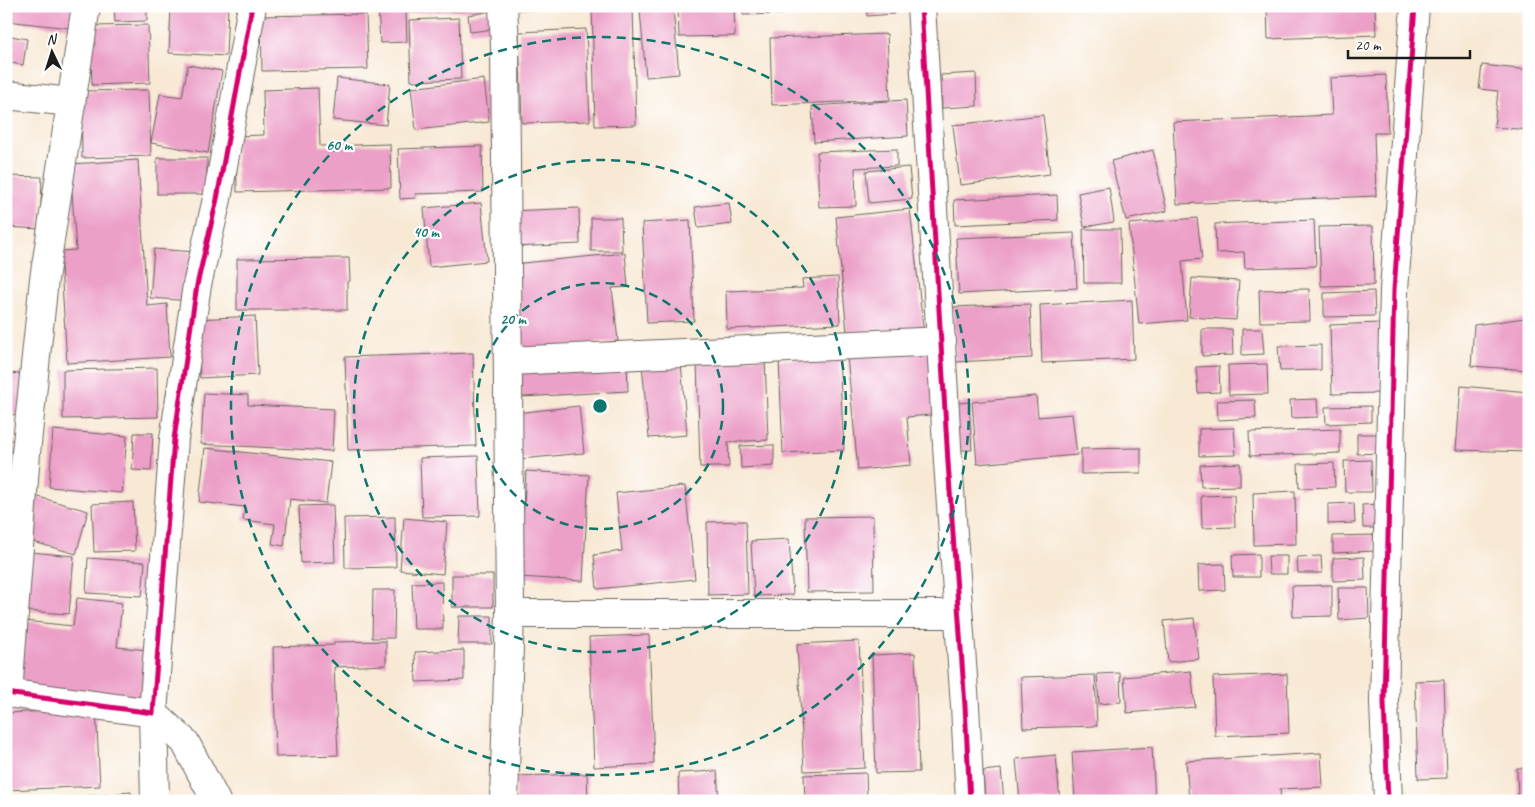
<svg xmlns="http://www.w3.org/2000/svg" width="1535" height="807" font-family="Caveat,sans-serif">
<rect width="100%" height="100%" fill="#fff"/>
<filter id="ink" filterUnits="userSpaceOnUse"><feTurbulence type="fractalNoise" baseFrequency=".02" numOctaves="2"/><feDisplacementMap in="SourceGraphic" scale="10" xChannelSelector="R" yChannelSelector="G"/><feConvolveMatrix kernelMatrix="1 2 1 2 8 2 1 2 1" color-interpolation-filters="sRGB"/></filter>
<filter id="wash" filterUnits="userSpaceOnUse"><feTurbulence type="fractalNoise" baseFrequency=".0096" numOctaves="4" result="noise"/><feDisplacementMap in="SourceGraphic" scale="20" xChannelSelector="R" yChannelSelector="G"/><feGaussianBlur stdDeviation="1.12" result="paint"/><feColorMatrix in="noise" values="0 0 0 0 0 0 0 0 0 0 0 0 0 0 0 0 0 1.4 0 .05"/><feComposite in="paint" operator="in"/></filter>
<g filter="url(#wash)">
<rect width="100%" height="100%" fill="#f8e9d5"/>
<g id="blocks">
<g fill="#ec9fc7">
<path d="M6,6H73L70,28L6,21Z"/>
<path d="M114,6H147V21L115,22Z"/>
<path d="M171,6H228L226,56L169,53Z"/>
<path d="M378,6H482V10L406,13L407,42L380,43Z"/>
<path d="M513,6H551V8L513,9Z"/>
<path d="M592,6H633L636,125L595,126Z"/>
<path d="M678,6H734L735,36L679,37Z"/>
<path d="M743,6H783L784,14L743,15Z"/>
<path d="M866,6H893L894,14L867,16Z"/>
<path d="M1267,6H1375L1376,35L1268,39Z"/>
<path d="M668,8H673L679,74L646,77L640,11Z"/>
<path d="M492,11L495,29L470,32L468,15Z"/>
<path d="M366,14L368,69L262,71L261,16Z"/>
<path d="M459,18L461,79L411,81L409,20Z"/>
<path d="M148,25L150,83L92,85L90,26Z"/>
<path d="M586,29L590,121L522,123L519,32Z"/>
<path d="M887,34L890,100L772,105L770,38Z"/>
<path d="M6,35L27,39L23,65L6,62Z"/>
<path d="M188,65L222,71L208,153L151,143L160,94L182,97Z"/>
<path d="M1482,65L1529,70V130L1494,127L1498,91L1479,89Z"/>
<path d="M976,73L977,106L942,108L941,75Z"/>
<path d="M1386,75L1388,133H1374L1376,196L1177,204L1173,122L1332,115L1330,78Z"/>
<path d="M337,78L390,84L386,125L333,120Z"/>
<path d="M484,79L489,122L416,130L411,88Z"/>
<path d="M318,88L320,146L390,144L391,188L237,192L236,136L264,135L263,90Z"/>
<path d="M149,90L151,156L82,158L81,91Z"/>
<path d="M906,100L908,136L814,142L812,106Z"/>
<path d="M1043,115L1050,174L960,185L953,125Z"/>
<path d="M482,146L483,192L415,194L416,198L400,199L398,149Z"/>
<path d="M897,149V166L855,168L856,206L819,207L817,152Z"/>
<path d="M1153,150L1167,211L1126,220L1111,161Z"/>
<rect x="157" y="158" width="50" height="36"/>
<path d="M138,160L147,306L167,304L170,357L67,363L60,251L76,250L70,164Z"/>
<path d="M909,167L912,199L869,203L866,171Z"/>
<path d="M6,176L42,177L40,229L6,227Z"/>
<path d="M1109,187L1114,222L1084,227L1078,193Z"/>
<path d="M1057,195L1058,220L955,225L954,200Z"/>
<path d="M481,203L487,261L429,267L424,208Z"/>
<path d="M729,203L732,224L698,228L695,207Z"/>
<path d="M579,208L580,244L512,247L510,211Z"/>
<path d="M910,209L924,335L848,343L836,217Z"/>
<path d="M591,218H621L622,251H591Z"/>
<path d="M1197,218L1202,259L1182,261L1187,320L1139,324L1129,224Z"/>
<path d="M690,220L694,321L647,323L642,223Z"/>
<path d="M1314,220L1316,266L1245,268L1244,252L1216,253L1215,224Z"/>
<path d="M1373,226L1374,285L1321,286L1319,227Z"/>
<path d="M1083,229H1120L1121,283H1084Z"/>
<path d="M1074,233L1077,288L959,294L956,238Z"/>
<path d="M154,249L196,252L192,301L150,298Z"/>
<path d="M625,253L628,287L612,288L618,341L521,351L513,264Z"/>
<path d="M349,258L350,281L347,282V310H237V259Z"/>
<path d="M838,277L840,324L727,329L726,291L803,288L802,279Z"/>
<path d="M1192,278L1239,281L1236,320L1189,317Z"/>
<path d="M1309,289L1310,321L1260,322L1259,290Z"/>
<path d="M1374,291L1375,316L1324,317V293Z"/>
<path d="M1132,300L1134,359L1042,363L1040,305Z"/>
<path d="M1528,300H1529V370L1471,366L1474,325L1525,318Z"/>
<path d="M1030,304L1032,358L955,362L953,307Z"/>
<path d="M255,316L258,375L200,378L197,319Z"/>
<path d="M1379,323L1381,393L1332,394L1330,325Z"/>
<path d="M1202,329H1232L1233,355L1202,356Z"/>
<path d="M1242,329H1262L1264,354L1242,355Z"/>
<path d="M1321,345V370L1280,371L1278,346Z"/>
<path d="M936,347L942,414L907,417L911,465L858,470L847,356Z"/>
<path d="M473,353L476,446L348,450L345,357Z"/>
<path d="M839,357L844,450L783,453L779,360Z"/>
<path d="M765,358L768,440L728,442L729,467H700L697,360Z"/>
<path d="M681,362L687,435L649,438L642,365Z"/>
<path d="M627,363L628,391L522,397L521,370Z"/>
<path d="M1267,364L1268,394L1229,395L1228,365Z"/>
<path d="M1219,366L1220,392L1198,393L1196,367Z"/>
<path d="M157,368L158,417L63,419V370Z"/>
<path d="M24,373L25,414L6,415V374Z"/>
<path d="M1461,386L1529,392V452L1456,450Z"/>
<path d="M204,393L248,395V405L334,409L332,451L201,444Z"/>
<path d="M1036,396L1038,417L1072,414L1077,455L977,464L972,402Z"/>
<path d="M1317,399L1318,417L1291,418L1290,400Z"/>
<path d="M1255,400L1256,418L1218,420L1217,401Z"/>
<path d="M969,402L972,450H954L951,404Z"/>
<path d="M579,406L584,453L521,459L516,413Z"/>
<path d="M1371,406V422L1326,424L1325,407Z"/>
<path d="M1234,428L1236,455L1199,456V429Z"/>
<path d="M1340,429V453L1250,456L1249,432Z"/>
<path d="M53,430L127,436L122,493L49,487Z"/>
<path d="M134,433H153L151,471L132,470Z"/>
<path d="M1357,434H1377L1378,453L1357,454Z"/>
<rect x="6" y="440" width="9" height="45"/>
<path d="M774,445V466L741,468L740,446Z"/>
<path d="M205,448L331,462L326,503L290,499L284,546L272,544L275,524L243,520L245,507L199,502Z"/>
<path d="M1141,448V473L1081,474V449Z"/>
<path d="M478,456L480,516L422,517L420,458Z"/>
<path d="M1371,460L1372,492H1345L1344,461Z"/>
<path d="M1240,463V486L1201,487L1200,465Z"/>
<path d="M1334,463L1335,487L1299,488L1298,464Z"/>
<path d="M526,471L589,475L583,581L520,577Z"/>
<path d="M685,486L695,579L597,589L594,555L622,551L616,493Z"/>
<path d="M6,487H12L13,526H6Z"/>
<path d="M1295,491L1296,544L1254,545L1253,493Z"/>
<path d="M1234,495L1235,527L1202,528L1201,496Z"/>
<path d="M35,496L88,511L76,554L23,539Z"/>
<path d="M133,502L135,551L94,552L92,504Z"/>
<path d="M1354,503L1355,523L1328,524V504Z"/>
<path d="M1378,504L1379,528H1363L1362,505Z"/>
<path d="M333,505L335,562L301,563L299,506Z"/>
<path d="M873,516L874,591L807,592L805,517Z"/>
<path d="M395,517L396,567L345,568L344,518Z"/>
<path d="M404,518L447,522L443,574L400,570Z"/>
<path d="M746,521L748,594L708,595L707,522Z"/>
<path d="M1375,535V551L1333,553V536Z"/>
<path d="M789,539L793,595L754,596L751,541Z"/>
<path d="M30,552L74,556L69,614L26,611Z"/>
<path d="M1259,554V577H1233L1232,555Z"/>
<path d="M1268,556H1287V574H1269Z"/>
<path d="M1321,556L1322,573H1298L1297,557Z"/>
<path d="M1364,557L1365,580L1333,581V558Z"/>
<path d="M88,558L145,562L142,596L86,593Z"/>
<path d="M1224,564L1225,590L1199,591L1198,565Z"/>
<rect x="452" y="575" width="41" height="32"/>
<path d="M442,582L443,629H414L412,583Z"/>
<path d="M1332,585V616L1293,617L1292,586Z"/>
<path d="M1338,588H1368L1369,618L1339,620Z"/>
<path d="M373,590H395L394,638H372Z"/>
<path d="M77,598L122,603L117,647L147,650L142,699L16,688L24,621L73,626Z"/>
<path d="M459,616H492V644H458Z"/>
<path d="M1194,618L1199,659L1168,662L1164,621Z"/>
<path d="M649,635L654,764L594,767L589,637Z"/>
<path d="M386,641V665L334,667L338,755L276,757L273,647L334,645V642Z"/>
<path d="M859,641L865,768L804,771L797,644Z"/>
<path d="M464,650V680L416,682L415,652Z"/>
<path d="M915,653L919,772L876,773L872,655Z"/>
<path d="M1191,671L1195,707L1127,713L1124,677Z"/>
<path d="M1120,673L1121,702L1099,704L1097,674Z"/>
<path d="M1287,674L1289,733L1215,736L1213,677Z"/>
<path d="M1095,675L1097,726L1023,728L1021,677Z"/>
<path d="M1444,680L1447,778L1418,779L1415,681Z"/>
<path d="M96,709L100,786L6,790V713Z"/>
<path d="M1152,747L1155,801H1075L1072,752Z"/>
<path d="M1321,753L1323,787L1280,789L1281,801H1189L1186,761Z"/>
<path d="M1056,755L1060,801H1020L1016,759Z"/>
<path d="M1517,768H1529V801H1518Z"/>
<path d="M1001,769L1004,801H985L983,771Z"/>
<path d="M717,771L719,801H679L678,773Z"/>
<path d="M866,773L867,799L805,801L804,775Z"/>
<path d="M587,774L588,801H516V776Z"/>
<path d="M131,792L132,801H65V798Z"/>
<path d="M773,798V801H753V799Z"/>
</g>
</g>
</g>
<g filter="url(#ink)">
<use href="#blocks" fill-opacity="0" stroke="#69645d" stroke-width="1"/>
<g fill="none" stroke-linecap="round" stroke-linejoin="round">
<g stroke="#69645d" stroke-width="30">
<g id="minor">
<path d="M503,6L505,46L510,614L504,801"/>
<path d="M921,6L948,462L965,706L970,801"/>
<path d="M6,95L71,102"/>
<path d="M508,361L942,341"/>
<path d="M510,614H958"/>
<path d="M6,693L153,713L174,439L197,285L217,199L252,6"/>
<path d="M8,694L26,453L44,279L86,6"/>
<path d="M153,713L185,742L216,801"/>
<path d="M153,713L155,801"/>
<path d="M1388,801L1384,702L1394,290L1415,6"/>
</g>
</g>
<use href="#minor" stroke="#fff" stroke-width="28"/>
<g stroke="#fff" stroke-width="8">
<g id="cycleway">
<path d="M921,6L948,462L965,706L970,801"/>
<path d="M6,693L153,713L174,439L197,285L217,199L252,6"/>
<path d="M1388,801L1384,702L1394,290L1415,6"/>
</g>
</g>
<use href="#cycleway" stroke="#d6006c" stroke-width="5"/>
</g>
</g>
<g fill="none" stroke="#0f766e" stroke-width="2.5" stroke-dasharray="9 6">
<circle cx="600" cy="406" r="123"/>
<circle cx="600" cy="406" r="246"/>
<circle cx="600" cy="406" r="369"/>
</g>
<circle cx="600" cy="406" r="8" fill="#0f766e" stroke="#fff" stroke-width="2.5"/>
<g font-size="15" text-anchor="middle" font-weight="bold" fill="#0f766e" stroke="#fff" stroke-width="4.5" stroke-linejoin="round" paint-order="stroke">
<text x="339" y="150">60 m</text>
<text x="426" y="237">40 m</text>
<text x="513" y="324">20 m</text>
</g>
<rect width="1535" height="807" fill="none" stroke="#fff" stroke-width="25"/>
<g transform="translate(52 52) rotate(356)" stroke="#ffffff" stroke-width="4" paint-order="stroke">
<path d="M0-4L9 19L0 12L-9 19Z" fill="#1c1c1c"/>
<text y="-8" font-size="14" font-weight="bold" text-anchor="middle" fill="#1c1c1c">N</text>
</g>
<path d="M1348 50v8h122v-8" fill="none" stroke="#1c1c1c" stroke-width="2.5"/>
<text x="1355" y="50" font-size="15" fill="#1c1c1c" stroke="#ffffff" stroke-width="4" paint-order="stroke">20 m</text>
</svg>
